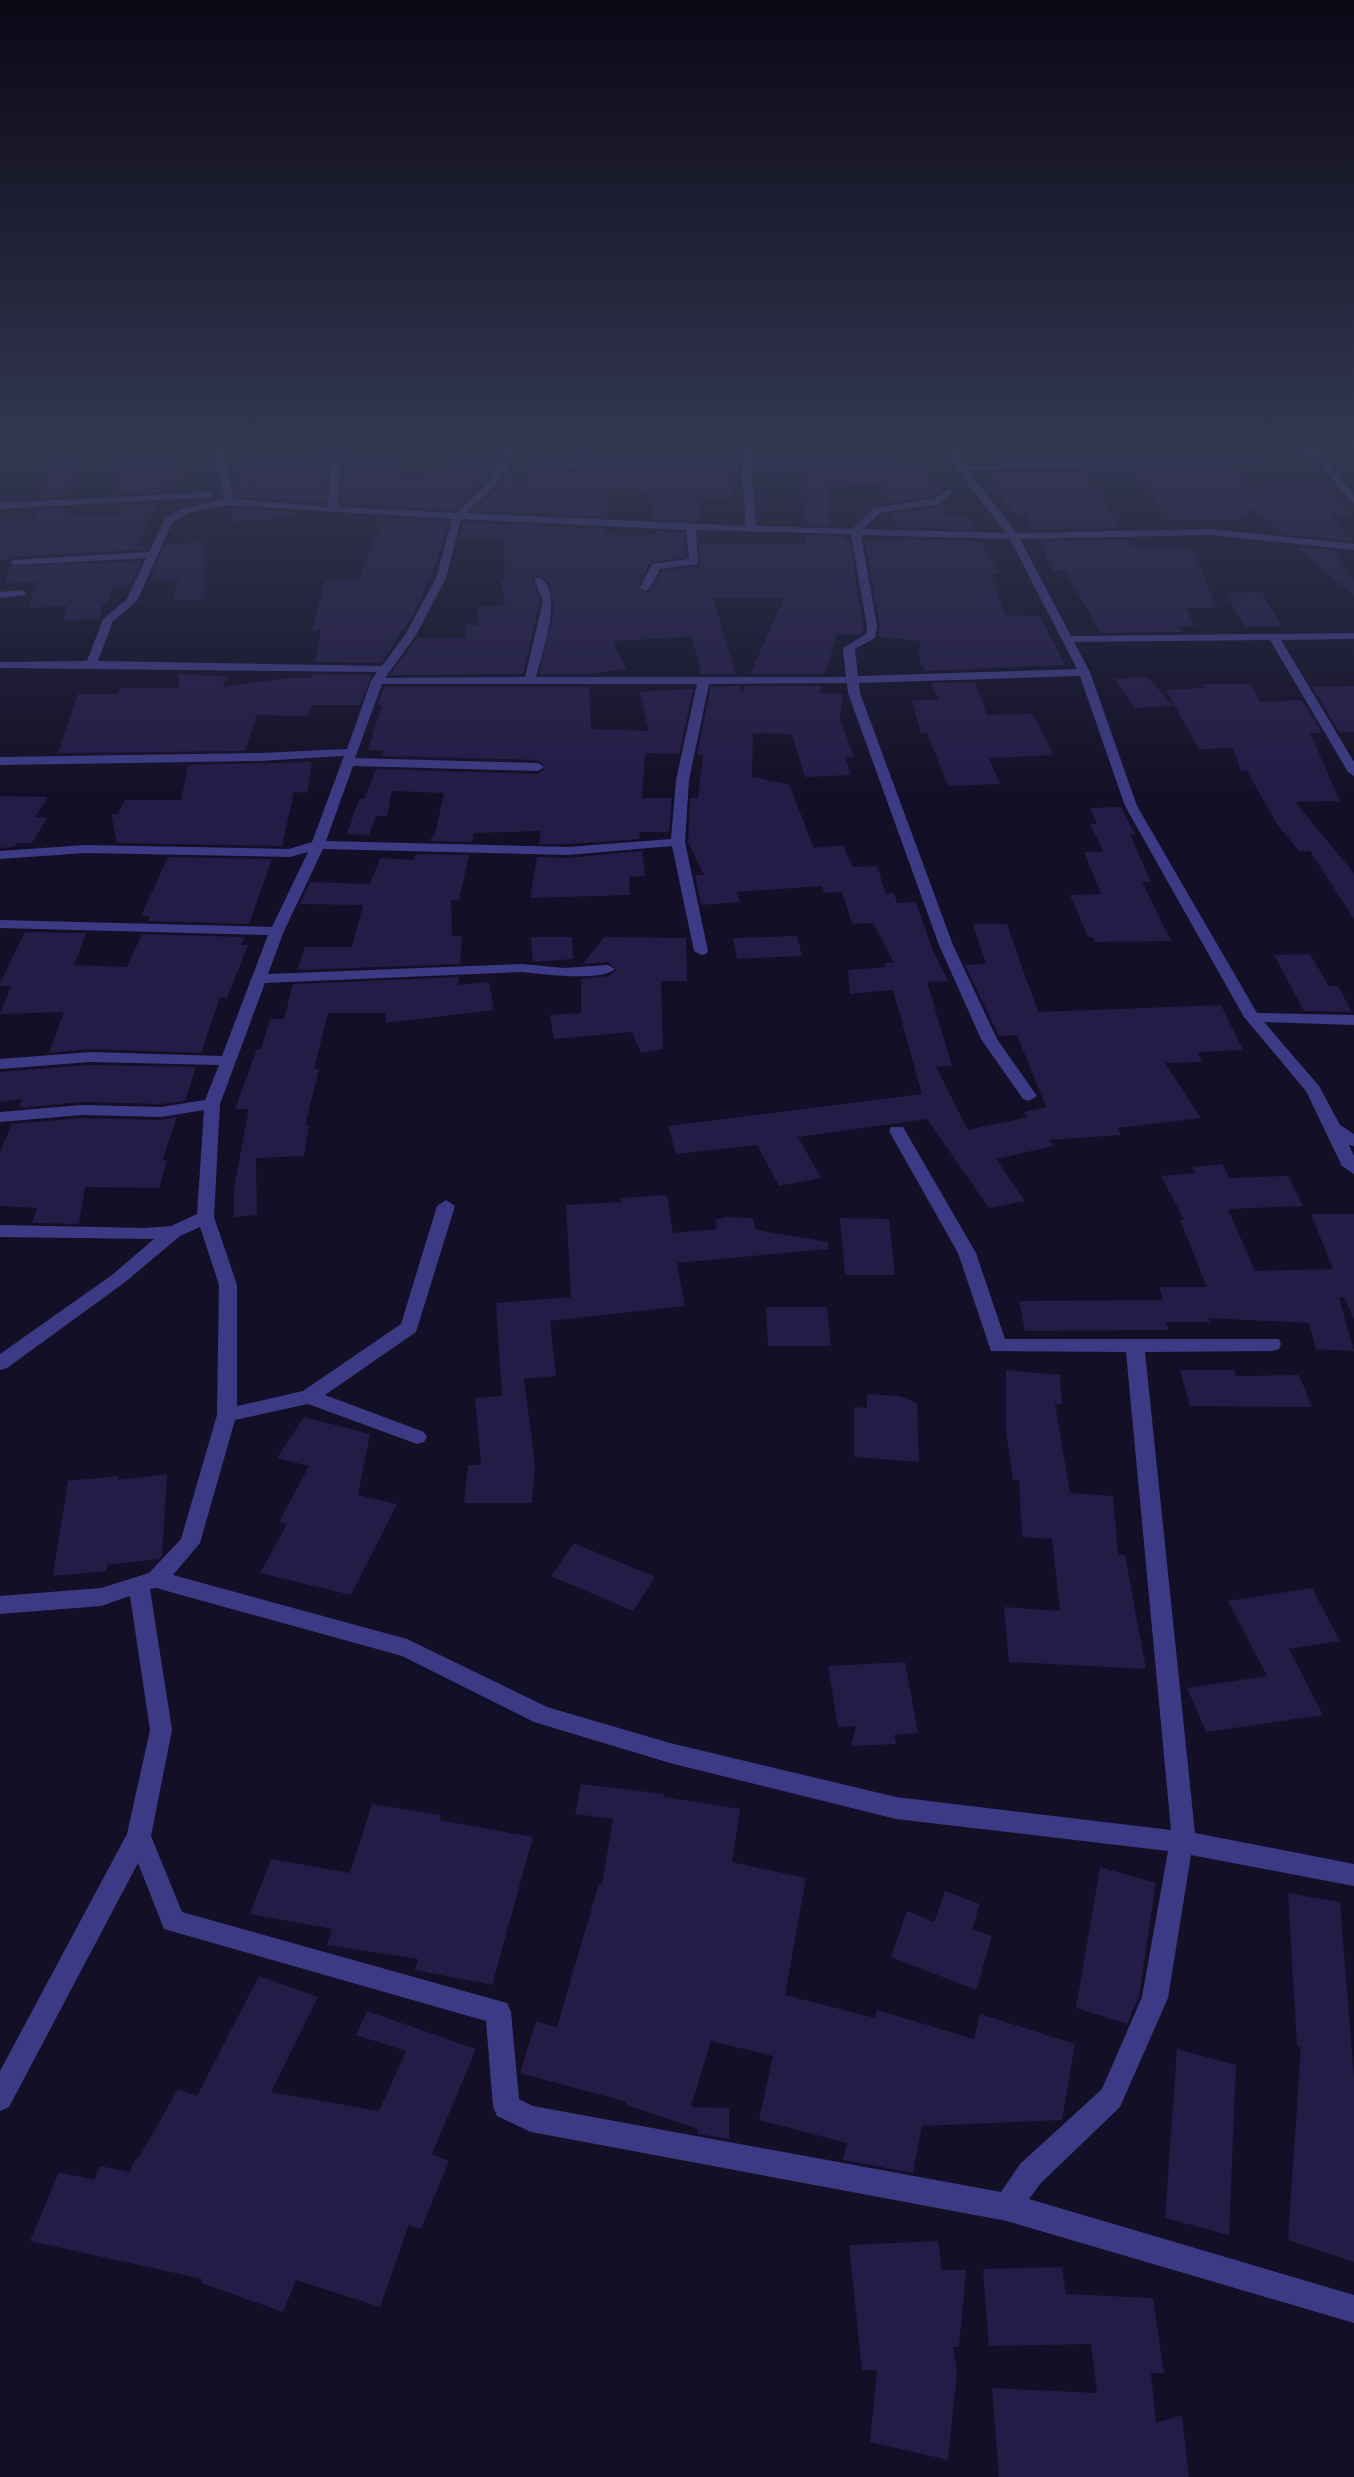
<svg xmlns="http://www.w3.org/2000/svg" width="1354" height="2477" font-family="'Fira Sans',sans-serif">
<rect width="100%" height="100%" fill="#130f26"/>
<g fill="#241b47">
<path d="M51,448H79L69,497L40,498Z"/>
<path d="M112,448H128L132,455L177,451L183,480L167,481L162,492L119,494Z"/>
<path d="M240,448H328L326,501L236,497L238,480H235L231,452H241Z"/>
<path d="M344,448H399L404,477L455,471L445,448H471L472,451L494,449L498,455L490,475L455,510L341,502Z"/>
<path d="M529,448H577L562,465L564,474L572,473L592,455L593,448H721L720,452H738L740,476L731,477L732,498H697L699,521L654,519L647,490L608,489L606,517L472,511L498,486L508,471L522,492Z"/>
<path d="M800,448H904V464H930L935,484H947V487L932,496L889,503L883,483L829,486V526L806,525L807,475L755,476L753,452H802Z"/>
<path d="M984,448H1212L1217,453L992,462Z"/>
<path d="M1227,463L1249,485L1318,482L1350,514H1330L1353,541L1283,534L1254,508L1242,519L1170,521L1138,476L1088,477L1121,528L1033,530L1026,514H1014L987,473Z"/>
<path d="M157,503L136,546L149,545L147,549L12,557L0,561V519L35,518L37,509L67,508L65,517L122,515L121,505Z"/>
<path d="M944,503L942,516L967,515L975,530L897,527L893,514L939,507Z"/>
<path d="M233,508L297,512L296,517L230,522Z"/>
<path d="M378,517L449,521L439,555L413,615L381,663L315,662L321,630L312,631L325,580L359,579L379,529H376Z"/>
<path d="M463,522L605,529L604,534L658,535L657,531L684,533L686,557L650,563L638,587L644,593L652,589L662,571L700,566L699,533L700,544L806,543L805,535L842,536L845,541H850L864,632L859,635L837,634L825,674H750L784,598H713L736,674H701L692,637L612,641L627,669L589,674H539L554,608L549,583L539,574L532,579L540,601L523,674L390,675L417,638H466V625H479L477,607L505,605L500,580H505L504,540L459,539Z"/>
<path d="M901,539L981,541L999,574H991L1005,615L1040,616L1065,665L925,671L919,658L920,641L878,637L880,626L865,541Z"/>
<path d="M1128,539L1133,547H1192L1217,608H1185L1195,626H1179L1182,632L1101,633L1064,570L1053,571L1039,541Z"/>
<path d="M204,542L205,599L173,601L178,579L149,582L165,544Z"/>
<path d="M1297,547L1333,550L1354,581V596Z"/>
<path d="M142,561L131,583L127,587H112L107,604H103L99,619L64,621L67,606L28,608L37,582L4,583L11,566Z"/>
<path d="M1261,592L1282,626H1245L1225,593Z"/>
<path d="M178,674L228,677L222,687L287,678H312V674L372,675L360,705H312L308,716L257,715L245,751L58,753L78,694H117L120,688H179Z"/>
<path d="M1148,677L1173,706L1135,708L1114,679Z"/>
<path d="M975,682L987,715L1032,714L1054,755L989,758L1000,784L948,786L927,733L921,734L912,700H939L931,683Z"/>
<path d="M1202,684H1251L1260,702L1302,700L1322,733H1310L1340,801L1295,802L1354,873V919L1310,851L1300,852L1277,824L1247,771H1241L1233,748L1199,749L1166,690L1204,688Z"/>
<path d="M740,686L742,694L745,686H822L820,693L843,694L840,719L854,757H845L851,775L805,777L792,734L753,733L752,777L789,784L814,848L843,845L853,867L877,866L886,894L894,893L897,903L916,902L933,951L948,981L927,982L952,1066L936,1067L968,1130L1028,1117L1024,1112L1046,1107L1017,1035L999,1036L965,965L986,964L973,924H1007L1038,1012L1221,1005L1243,1050L1198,1052L1202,1062L1165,1063L1201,1118L1118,1128L1121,1135L1049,1140L1054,1146L996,1159L1025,1201L989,1208L927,1119L798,1137L821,1178L779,1186L757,1145L676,1154L668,1126L922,1094L893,990L850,994L848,970L886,967L885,963H894L873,923L852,924L842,892L824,893L822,886L736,892L740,902L701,905L695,875H704L688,842L690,798H698L703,755H697L711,687Z"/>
<path d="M1354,686V732L1340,733L1312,687Z"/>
<path d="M384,687H589L591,729L649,731L640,692L693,689L679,754L645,753L642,798H672L669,832H639L640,839L568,844H539L541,831L474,833L472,842L429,841L435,834L444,793L392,791L387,816H376L369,835L347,834L359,799H364L376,769L538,774L546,768L538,760L382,756L384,750H368L382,705H377Z"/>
<path d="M312,762L307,793L294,792L282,846L117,843L111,814H118L125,800H181L188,765Z"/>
<path d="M0,796L48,797L35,817L47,818L32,843H17L14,847L0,848Z"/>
<path d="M1121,807L1135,834H1130L1151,882H1142L1171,941L1095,942L1093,937H1088L1070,895L1101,894L1084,852H1104L1090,824H1097L1090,808Z"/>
<path d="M642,851L645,876L629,877L630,895L530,898L537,857L568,858Z"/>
<path d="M417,854L469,855L459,900H451L452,936H462L460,964L297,970L305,947H352L363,905L300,904L310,882L370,884L380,858L413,860Z"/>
<path d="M168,857L272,859L249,924L148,921L150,916H141Z"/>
<path d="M25,932L86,933L74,965L127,967L142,934L244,937L241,945H248L227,998L220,997L201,1053L90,1049L49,1053L64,1012L0,1014L11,986H0V983Z"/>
<path d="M797,936L802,956L737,959L733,938Z"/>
<path d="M531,937H572L573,959L533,962Z"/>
<path d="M604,937L686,938L687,981H661L663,1049L641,1053L632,1032L554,1039L550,1015L581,1013V979L608,976L617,970L608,962L583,964Z"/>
<path d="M1310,954L1329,986H1338L1352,1012L1304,1011L1274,955Z"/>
<path d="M459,977L458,985L489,982L494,1010L386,1023V1013H328L314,1069H319L305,1125H309L304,1156L256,1158L257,1215L234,1217V1188L249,1109H235L257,1049H261L270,1019H284L293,984Z"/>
<path d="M90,1065L196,1067L185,1101L161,1104L82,1102L19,1108L22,1099L0,1102V1072Z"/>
<path d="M177,1117L162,1161L167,1160L159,1188L85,1187L79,1224L32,1223L37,1208L0,1206V1152L12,1124L82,1118L161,1120Z"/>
<path d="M1222,1164L1230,1178L1288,1176L1303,1206L1228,1209L1255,1271L1333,1269L1311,1214H1354V1319L1344,1297H1339L1354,1351L1316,1349L1309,1323L1209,1318L1210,1322H1166L1169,1330L1025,1331L1019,1301L1163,1300L1159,1287H1207L1180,1220H1184L1161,1176L1195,1173L1192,1167Z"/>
<path d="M667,1195L673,1233L717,1229L715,1220L725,1217L753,1218L756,1230L828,1242V1249L677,1263L685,1306L550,1321L556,1376L524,1379L535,1465L532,1503H464L468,1465H481L475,1398L502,1396L496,1303L571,1297L566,1205L622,1202L621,1198Z"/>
<path d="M840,1218L889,1219L895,1275H845Z"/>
<path d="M766,1307H827L831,1346H768Z"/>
<path d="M1006,1370L1060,1375L1062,1405L1055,1404L1070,1493L1113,1496L1118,1555H1125L1146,1669L1009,1662L1004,1607L1060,1611L1052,1539L1022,1537L1019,1480H1013L1006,1432Z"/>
<path d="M1180,1370H1234L1236,1376L1299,1375L1312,1407L1190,1406Z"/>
<path d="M867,1394L899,1396L917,1403L919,1462L854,1457V1407L867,1408Z"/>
<path d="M304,1417L370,1434L358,1495L397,1504L351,1595L260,1573L287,1524L279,1522L309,1466L277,1458Z"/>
<path d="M167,1474L162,1556L159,1559L107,1565V1571L53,1576L68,1481L119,1476V1480Z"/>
<path d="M574,1543L655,1577L633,1611L551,1576Z"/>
<path d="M1312,1588L1340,1641L1289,1649L1323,1715L1206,1732L1187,1688L1267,1676L1228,1601Z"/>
<path d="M905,1662L918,1733L894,1735L896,1744L851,1746L856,1726L838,1727L828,1666Z"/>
<path d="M581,1784L664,1794V1797L740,1809L732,1862L806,1878L785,1995L875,2018L877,2010L974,2039L980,2014L1075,2044L1062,2120L922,2126L913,2173L843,2160L847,2143L759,2120L773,2056L711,2041L691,2107L729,2108V2139L698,2134V2129L626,2105L627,2102L520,2073L536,2021L557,2027L599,1883L602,1884L613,1819L575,1814Z"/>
<path d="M372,1804L441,1815L439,1820L533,1837L492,1985L415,1970L418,1959L327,1945L332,1929L250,1914L271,1859L350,1873Z"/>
<path d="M1100,1867L1156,1883L1139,1996L1127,2024L1076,2008Z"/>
<path d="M945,1891L980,1904L972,1929L992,1936L976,1990L891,1957L907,1911L934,1922Z"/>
<path d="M1288,1893L1340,1902L1354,2079V2262L1288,2240L1301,2047L1297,2046Z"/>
<path d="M259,1976L318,1997L271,2092L379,2111L406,2051L356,2035L367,2011L476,2049L432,2154L449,2161L421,2229L409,2225L380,2307L296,2280L283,2312L201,2283L202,2279L30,2241L59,2172L94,2180L100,2166L130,2172L135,2159H138L178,2089L197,2096Z"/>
<path d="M1177,2049L1236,2065L1229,2235L1165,2218Z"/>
<path d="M938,2241L942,2270H966L959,2347H953L957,2371L948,2460L870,2442L877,2370H862L849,2245Z"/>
<path d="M1062,2267L1066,2294L1153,2298L1164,2373H1151L1156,2423L1182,2415L1189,2477H999L992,2388L1097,2393L1091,2344L989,2346L983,2269Z"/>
</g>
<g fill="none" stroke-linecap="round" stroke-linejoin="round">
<g fill="#3d3a85" fill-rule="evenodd">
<path d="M212,448H221L234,499L328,507L331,448H341L338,507L456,513C476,493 500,478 502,448H512C510,478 486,494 466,513L746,526L740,448H750L756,526L852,529L874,508L933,499L948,489L953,492L939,504L880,513L863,529L1006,533L958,471L948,448H957L964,466L1307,452L1305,448H1314L1354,494V503L1312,457L968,471L1017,533L1211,529L1354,544V550L1211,535L1020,539L1071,636L1354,633V639L1281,640L1354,762V776L1348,772L1270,640L1074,642L1090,672L1137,806L1257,1013L1354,1015V1025L1264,1022L1319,1086L1340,1125L1354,1134V1146L1349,1145L1354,1156V1174L1342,1166L1306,1091L1244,1017L1125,806L1080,676L859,683L860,693L953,945L997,1039L1037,1096L1029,1101L1023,1099L981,1039L939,945L848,693L847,683L709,684L689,780L685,842L708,951L706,954L701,955L694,951L672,846L568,855L323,849L284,931L268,974L522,964L564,968L608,965L615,969C601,982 542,974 522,972L265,983L220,1104L214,1217L237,1285V1406L303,1391L401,1324L437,1206L446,1200L455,1206L416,1332L325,1395L424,1432L427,1437L424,1442L417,1444L308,1404L235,1420L200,1543L173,1575L407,1639L547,1707L670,1743L896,1797L1171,1830L1126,1352L991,1351L958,1253L889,1131L891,1127H903L976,1253L1005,1339H1279L1281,1344L1279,1349L1272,1351L1145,1352L1195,1833L1354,1864V1886L1191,1855L1168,1998L1120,2107L1040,2184L1029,2199L1354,2295V2323L1007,2221L531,2132L497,2116L493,2107L486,2021L164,1929L138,1863L9,2107L0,2111V2071L127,1834L150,1730L130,1596L101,1606L0,1614V1596L101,1588L149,1573L181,1539L217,1415L219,1285L200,1227L180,1236L124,1283L7,1368L0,1370V1354L112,1275L154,1239L0,1237V1225L145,1228L171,1226L197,1214L204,1110L161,1117L82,1115L0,1122V1112L82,1105L161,1107L205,1100L219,1065L90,1062L0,1069V1059L90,1052L222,1056L268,935L0,928V920L272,927L308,852L290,857L85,853L0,859V851L85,845L289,849L312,842L344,756L260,761L0,765V757L260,753L347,749L371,681L377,672L0,668V662L87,661L103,619L127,599L146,558L16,565L12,564V560L149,552L165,519L181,509L225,499ZM225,505L452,519L436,578L405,635L382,666L98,661L113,621L137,601L172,523L188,513ZM461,519L686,530L689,559L652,564L640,588L645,591L650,588L660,569L698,564L696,530L851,534L867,626L866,634L843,648L846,677H536C542,654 565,590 539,577L534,580L543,601L525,677L385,678L416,635L446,578ZM861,535L1010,539L1077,669L858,676L855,649L875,638L877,626ZM382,684H697L676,780L671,839L568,847L326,841L353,766L538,771L544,767L538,763L355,758ZM156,1588L402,1656L534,1722L670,1763L896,1819L1168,1851L1142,1997L1102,2089L1020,2164L1001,2192L533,2106L519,2099L511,2012L507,2003L182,1912L151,1836L172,1730L150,1589Z"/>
<path d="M580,448H590V453L570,471H564V467L580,452Z"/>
<path d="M213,492L215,494L210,497L0,509V503Z"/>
<path d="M21,590L26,593L25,595L0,598V592Z"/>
</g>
</g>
<linearGradient id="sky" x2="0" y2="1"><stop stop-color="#0a0815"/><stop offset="0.56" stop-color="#333752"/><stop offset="1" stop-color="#333752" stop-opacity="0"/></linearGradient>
<rect width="1354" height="795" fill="url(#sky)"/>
</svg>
